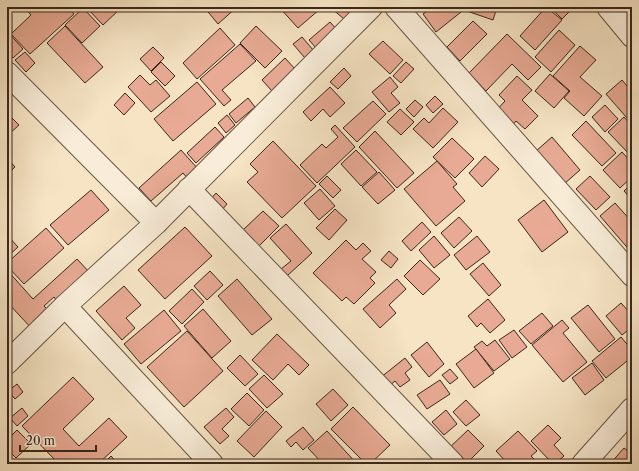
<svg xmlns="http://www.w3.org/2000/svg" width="639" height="471" font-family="'Libre Caslon Text',serif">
<rect width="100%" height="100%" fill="#f6e4c4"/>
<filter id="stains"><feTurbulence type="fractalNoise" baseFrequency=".005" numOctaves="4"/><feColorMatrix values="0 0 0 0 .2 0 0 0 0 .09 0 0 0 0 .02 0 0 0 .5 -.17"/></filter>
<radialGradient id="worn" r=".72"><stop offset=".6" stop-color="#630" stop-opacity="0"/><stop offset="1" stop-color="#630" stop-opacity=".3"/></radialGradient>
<g fill="#e8aa94" stroke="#3a271c">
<path d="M24,7H68L74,14L30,54L11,34L31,15Z"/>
<path d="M86,7H122L103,25Z"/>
<path d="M204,7H237L218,24Z"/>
<path d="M279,7H318L320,9L298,28Z"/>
<path d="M332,7H355L344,19L331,8Z"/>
<path d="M433,7H457L461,12L436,32L423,14Z"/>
<path d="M465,7H497L493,20L464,10Z"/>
<path d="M546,7L562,20L535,50L520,36Z"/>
<path d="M550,7H574L562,19Z"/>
<path d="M621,7H632V10L628,14Z"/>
<path d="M83,8L100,26L82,43L65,25Z"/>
<path d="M473,21L487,34L460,61L447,47Z"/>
<path d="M330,22L338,31L317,49L309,40Z"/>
<path d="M65,26L103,67L85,83L47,43Z"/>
<path d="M256,26L282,51L265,68L240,43Z"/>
<path d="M220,28L235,45L197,79L183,63Z"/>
<path d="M559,30L575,45L551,72L535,57Z"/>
<path d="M7,31L23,49L13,58L7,52Z"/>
<path d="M507,34L541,67L528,80L512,64L486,91L469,73Z"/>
<path d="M302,37L314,51L305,58L293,44Z"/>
<path d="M383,41L403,60L390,74L369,54Z"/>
<path d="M240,44L256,61L222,90L231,100L224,106L200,79Z"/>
<path d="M580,46L596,60L580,77L602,96L584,116L564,98L570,91L553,76Z"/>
<path d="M153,47L164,58L151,71L140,59Z"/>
<path d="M25,52L35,63L26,72L15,60Z"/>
<path d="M285,58L295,69L272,91L262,80Z"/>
<path d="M161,62L175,76L165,86L151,72Z"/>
<path d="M406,62L414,69L401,83L393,76Z"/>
<path d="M344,68L351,76L338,89L330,82Z"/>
<path d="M550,74L569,91L554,108L535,91Z"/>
<path d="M140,75L150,85L156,80L170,96L151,112L128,87Z"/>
<path d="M517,76L532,90L522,100L538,116L525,129L516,121L510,128L494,113L505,101L499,95Z"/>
<path d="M390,77L398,87L391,93L400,103L389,112L372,92Z"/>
<path d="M622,80L632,92V113L627,118L606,94Z"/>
<path d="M197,82L216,104L173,141L154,119Z"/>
<path d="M330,87L345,103L330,117L323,109L311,121L303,112Z"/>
<path d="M125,93L135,103L124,115L114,105Z"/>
<path d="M435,96L443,104L433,113L426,105Z"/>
<path d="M248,98L255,107L236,123L229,114Z"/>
<path d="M415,100L423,107L414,117L406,109Z"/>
<path d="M373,101L386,114L357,142L343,128Z"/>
<path d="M605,105L618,119L605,132L592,117Z"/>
<path d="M443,108L458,122L433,148L413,129L424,118L429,123Z"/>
<path d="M400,109L414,122L401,135L387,122Z"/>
<path d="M7,113L19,125L7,136Z"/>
<path d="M227,115L235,125L226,133L218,123Z"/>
<path d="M624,117L632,126V157L608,132Z"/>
<path d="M586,121L616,153L602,166L572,135Z"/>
<path d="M335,125L355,147L317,183L300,165L322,144L326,148L338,137L331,129Z"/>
<path d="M215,127L224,137L196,163L187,153Z"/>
<path d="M375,131L414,173L397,188L359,147Z"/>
<path d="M552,137L580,170L564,184L536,151Z"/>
<path d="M452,138L474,159L455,178L433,157Z"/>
<path d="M273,141L316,186L282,218L247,182L258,172L250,164Z"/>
<path d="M181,150L199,170L189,180L183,173L151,201L139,188Z"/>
<path d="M356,150L377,172L361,186L341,164Z"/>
<path d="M622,152L632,163V177L620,188L603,170Z"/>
<path d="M485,156L499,169L482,187L469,173Z"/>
<path d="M7,158L15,167L7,174Z"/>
<path d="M437,161L457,184L453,187L465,201L436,226L404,189Z"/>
<path d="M379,172L395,190L378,204L362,187Z"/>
<path d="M327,176L341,190L333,198L319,184Z"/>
<path d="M590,176L610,197L596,210L576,189Z"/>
<path d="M632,183V200L624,191Z"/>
<path d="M320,189L335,206L319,220L304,203Z"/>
<path d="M91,190L109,210L68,245L50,225Z"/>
<path d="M216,193L227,204L221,211L209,201Z"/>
<path d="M544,200L568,232L542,252L518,220Z"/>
<path d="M615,203L632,222V253L600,216Z"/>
<path d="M335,209L347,220L329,240L316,228Z"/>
<path d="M263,211L279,226L259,246L243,230Z"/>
<path d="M459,217L472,231L454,248L441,233Z"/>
<path d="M422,222L431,232L411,251L402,241Z"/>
<path d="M286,224L312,253L287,276L281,269L291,261L270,238Z"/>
<path d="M185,227L212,256L165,299L138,270Z"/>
<path d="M46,228L64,248L24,284L7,266V263Z"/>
<path d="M7,235L18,247L7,257Z"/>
<path d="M434,236L450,255L434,268L419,250Z"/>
<path d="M477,236L490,252L466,270L454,255Z"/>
<path d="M346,240L356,250L363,243L371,251L362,259L376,272L370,278L375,283L354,304L346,297L342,301L313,273Z"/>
<path d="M389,251L398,259L391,268L381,260Z"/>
<path d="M77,259L91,274L59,303L54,297L44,306L52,314L34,331L7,302V270L33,299Z"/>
<path d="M420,260L440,279L423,295L404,276Z"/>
<path d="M483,263L501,285L489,296L470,274Z"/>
<path d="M210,271L223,285L207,300L194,286Z"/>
<path d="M237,279L272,319L252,335L218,296Z"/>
<path d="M397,279L406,289L389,305L396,313L380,328L363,309Z"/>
<path d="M124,286L141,305L126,318L135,328L122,340L96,311Z"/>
<path d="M192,289L204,302L182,324L169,311Z"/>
<path d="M488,299L505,320L490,333L481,323L477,327L468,316Z"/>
<path d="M621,303L632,315V327L622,335L606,316Z"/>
<path d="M588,305L615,339L599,352L571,318Z"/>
<path d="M203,309L231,341L212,358L184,326Z"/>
<path d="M164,310L181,331L141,364L124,344Z"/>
<path d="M542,313L553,326L531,344L519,331Z"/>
<path d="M562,320L569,328L563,333L587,362L563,382L532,345Z"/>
<path d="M514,330L527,347L512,358L499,340Z"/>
<path d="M187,331L223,371L184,407L147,367Z"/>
<path d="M277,334L309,365L299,375L288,364L273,380L252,360Z"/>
<path d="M621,337L632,350V357L606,378L592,361Z"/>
<path d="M495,340L510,359L494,371L474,347L482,341L487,346Z"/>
<path d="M427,342L444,364L429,377L411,355Z"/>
<path d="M476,349L494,373L474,388L456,364Z"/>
<path d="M240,355L258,374L245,386L227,368Z"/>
<path d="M405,358L412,367L405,373L410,380L400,387L395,381L388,387L380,378Z"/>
<path d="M592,363L604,380L585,395L572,378Z"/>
<path d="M450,369L458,378L450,384L442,375Z"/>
<path d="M264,375L283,394L267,408L249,389Z"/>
<path d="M73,377L94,399L63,429L79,446L109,418L127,437L98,464H59L22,426Z"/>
<path d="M440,380L450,394L427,409L417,395Z"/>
<path d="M17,384L23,392L15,399L8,391Z"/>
<path d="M333,389L348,405L331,421L316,404Z"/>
<path d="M247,393L264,410L249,426L231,409Z"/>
<path d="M466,400L480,415L466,426L453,412Z"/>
<path d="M353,407L390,445L370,464H366L331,429Z"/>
<path d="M22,408L28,416L17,426L10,418Z"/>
<path d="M226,408L234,417L222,429L229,436L220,444L204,427Z"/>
<path d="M446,410L457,424L444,435L432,422Z"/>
<path d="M266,411L282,427L254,457L237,441Z"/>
<path d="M548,425L561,438L554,445L564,456L555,464H553L531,441Z"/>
<path d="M303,427L314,440L303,450L296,442L291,447L286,441Z"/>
<path d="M17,430L31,444L16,458L7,449V440Z"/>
<path d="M468,430L484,446L466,464H464L448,449Z"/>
<path d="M327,431L357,464H323L308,448Z"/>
<path d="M518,431L537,451L531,456L539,464H508L496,451Z"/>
<path d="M624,448L632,454V464H610Z"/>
<path d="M111,456L118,464H103Z"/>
<path d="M49,460L53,464H44Z"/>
</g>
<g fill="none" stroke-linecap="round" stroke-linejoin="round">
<g stroke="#695646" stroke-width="24">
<g id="minor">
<path d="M396,7L632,275"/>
<path d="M608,7L632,36"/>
<path d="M7,73L156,223"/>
<path d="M189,189L453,464"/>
<path d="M65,306L212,464"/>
<path d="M7,363L65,306L156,223L371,7"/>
<path d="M583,464L632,409"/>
</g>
</g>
<use href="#minor" stroke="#f9edd9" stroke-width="22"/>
</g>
<rect width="639" height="471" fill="none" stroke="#f6e4c4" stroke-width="24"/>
<rect x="8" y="8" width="623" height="455" fill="none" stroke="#3a271c" stroke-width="2"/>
<rect x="12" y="12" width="615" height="447" fill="none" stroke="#3a271c"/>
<path d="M20 445v6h76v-6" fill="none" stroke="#3a271c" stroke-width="2"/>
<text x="26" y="445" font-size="12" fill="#3a271c" stroke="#f9edd9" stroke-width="3" paint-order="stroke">20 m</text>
<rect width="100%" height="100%" filter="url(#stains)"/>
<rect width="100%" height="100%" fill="url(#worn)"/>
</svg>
